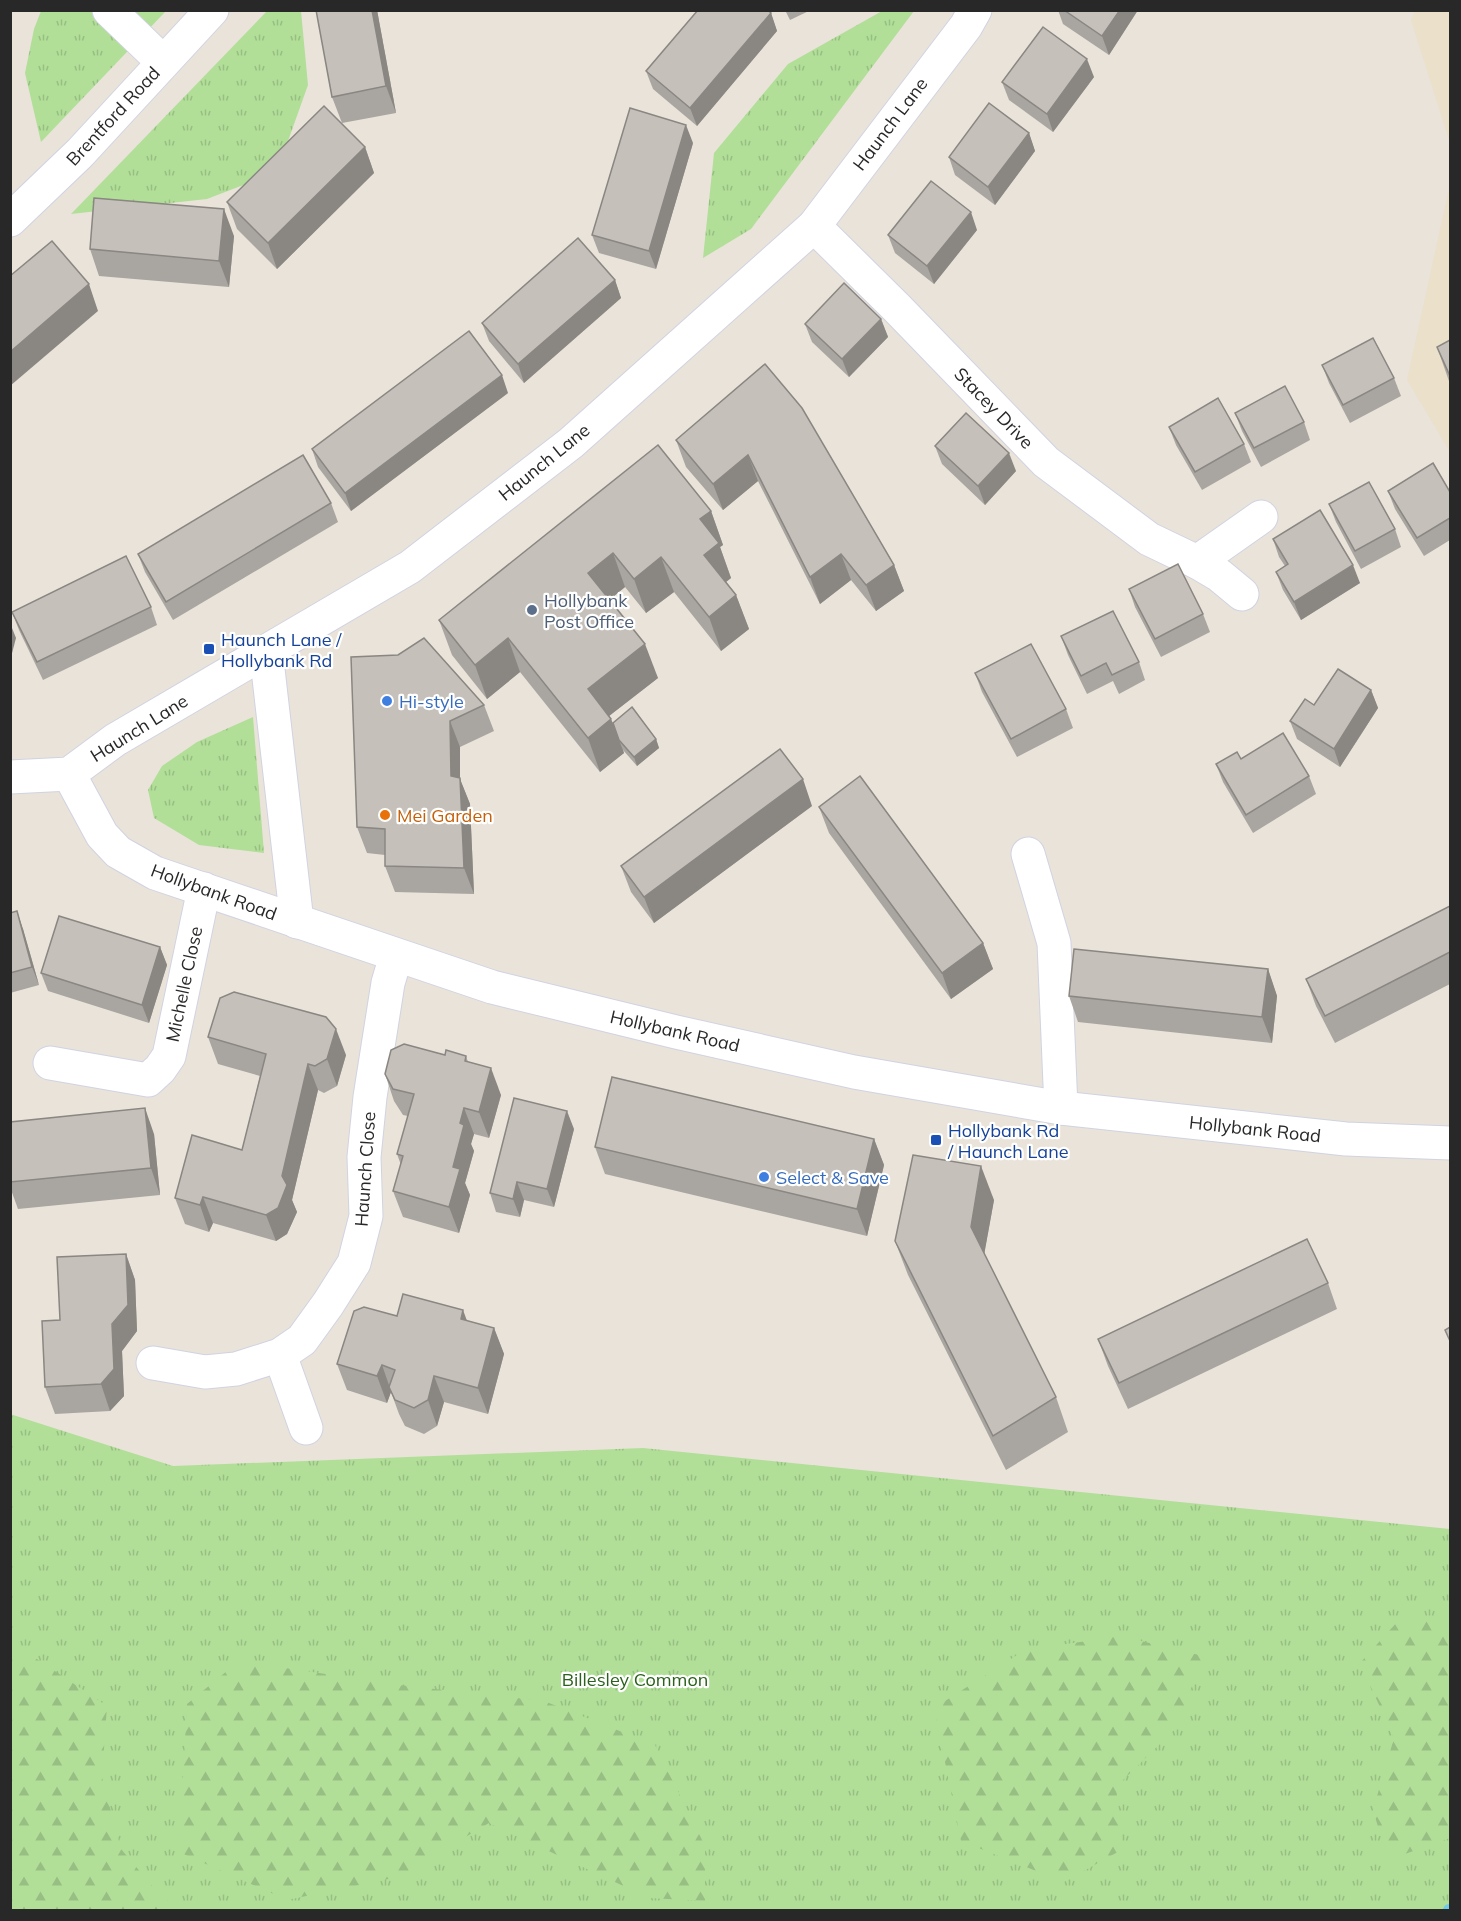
<svg xmlns="http://www.w3.org/2000/svg" width="1461" height="1921" font-family="Mulish,sans-serif">
<defs>
<pattern id="grass-tufts" width="24" height="20" patternUnits="userSpaceOnUse" patternTransform="scale(1.5)"><rect width="24" height="20" fill="#b1df98"/><path d="M3 7l-1-3M5 7V3M7 7l1-3M15 17l-1-3M17 17v-4M19 17l1-3" fill="none" stroke="#98bf83"/></pattern>
<pattern id="forest-firs" width="22" height="20" patternUnits="userSpaceOnUse" patternTransform="scale(1.5)"><rect width="22" height="20" fill="#b1df98"/><path d="M5 1l3.5 6h-7zM16 11l3.5 6h-7z" fill="#98bf83"/></pattern>
</defs>
<rect width="100%" height="100%" fill="#eae3da"/>
<g fill="#ebe0ca">
<path d="M1415,11H1450V143L1411,20Z"/>
<path d="M1450,184V452L1407,380Z"/>
</g>
<g fill="url(#grass-tufts)">
<path d="M41,11H166L41,142L25,73L34,29Z"/>
<path d="M267,11H301L308,85L288,141L246,184L207,199L71,214Z"/>
<path d="M882,11H914L751,229L703,258L714,153L788,64Z"/>
<path d="M253,717L264,853L199,845L154,818L148,790L162,766L197,742Z"/>
<path d="M10,1414L173,1466L643,1448L1450,1529V1910H11Z"/>
</g>
<g fill="url(#forest-firs)">
<path d="M1450,1617V1838L1388,1860L1373,1810L1394,1738L1360,1663L1398,1621Z"/>
<path d="M1121,1636L1203,1656L1177,1727L1116,1787L1123,1849L1064,1882L961,1841L934,1708L1025,1650Z"/>
<path d="M10,1641L107,1706L102,1777L121,1849L159,1894L180,1910H11Z"/>
<path d="M239,1661L399,1685L544,1701L655,1745L705,1846V1901L649,1898L489,1823L398,1877L287,1900L179,1852L187,1704Z"/>
</g>
<g fill="none" stroke-linecap="round" stroke-linejoin="round">
<path stroke="#71cae9" stroke-width="12" d="M1449,1910H1450"/>
<g stroke="#d0d3e1" stroke-width="35">
<g id="street">
<path d="M109,10L163,62"/>
<path d="M10,220L80,153L212,10"/>
<path d="M814,226L897,308L1046,462L1149,539L1197,562L1219,575L1242,594"/>
<path d="M1197,562L1261,517"/>
<path d="M266,652L297,922"/>
<path d="M1028,854L1054,943L1061,1108"/>
<path d="M50,1063L148,1080L160,1069L169,1056L204,889"/>
<path d="M280,1355L306,1428"/>
<path d="M153,1363L205,1372L236,1369L280,1355L302,1340L328,1304L354,1263L366,1216L364,1157L370,1097L388,983L396,956"/>
</g>
</g>
<g stroke="#d0d3e1" stroke-width="35">
<g id="secondary">
<path d="M69,774L102,835L118,852L155,873L492,987L676,1032L854,1072L1061,1108L1346,1139L1450,1143"/>
<path d="M10,777L69,774L115,740L410,567L571,443L814,226L966,26L975,10"/>
</g>
</g>
<use href="#street" stroke="#fff" stroke-width="33"/>
<use href="#secondary" stroke="#fff" stroke-width="33"/>
</g>
<g fill="#a9a5a0">
<path d="M316,10H377L396,113L342,123L332,97Z"/>
<path d="M785,10H811L790,20Z"/>
<path d="M1058,10H1138L1109,55L1063,24Z"/>
<path d="M771,13L777,31L697,126L653,89L646,71Z"/>
<path d="M1094,77L1053,132L1009,100L1002,82Z"/>
<path d="M1029,133L1035,151L995,205L955,175L949,157Z"/>
<path d="M693,143L656,269L599,253L592,235Z"/>
<path d="M365,147L374,173L277,269L237,229L227,202Z"/>
<path d="M977,230L934,284L895,253L888,235Z"/>
<path d="M234,236L229,287L99,276L90,249Z"/>
<path d="M615,280L621,298L524,383L489,341L482,323Z"/>
<path d="M881,319L888,337L849,377L812,342L805,324Z"/>
<path d="M1450,340V384L1437,347Z"/>
<path d="M765,364L894,565L904,591L876,611L851,580L820,604L758,481L723,510L686,467L676,440Z"/>
<path d="M1322,365L1394,378L1401,396L1350,423L1329,383Z"/>
<path d="M508,393L351,511L318,467L312,449Z"/>
<path d="M1235,413L1304,422L1310,440L1261,467L1242,431Z"/>
<path d="M1169,427L1244,444L1251,462L1202,490L1176,445Z"/>
<path d="M935,446L1016,471L985,505L942,464Z"/>
<path d="M1388,491L1450,492V540L1424,556L1395,509Z"/>
<path d="M331,503L338,522L173,620L145,572L138,554Z"/>
<path d="M1329,504L1395,529L1401,547L1361,569L1336,522Z"/>
<path d="M711,511L723,545L720,547L731,578L726,582L736,595L749,629L721,651L674,592L646,613L625,587L610,599L658,678L609,716L613,723L656,739L659,748L637,766L623,750L624,753L600,772L520,672L487,699L452,655L439,620Z"/>
<path d="M1273,539L1360,583L1301,620L1283,590L1276,572L1285,566L1279,557Z"/>
<path d="M1129,589L1203,614L1210,632L1161,657L1135,607Z"/>
<path d="M151,607L157,625L43,680L19,630L12,612Z"/>
<path d="M1061,636L1139,662L1145,680L1119,694L1113,681L1087,694L1068,655Z"/>
<path d="M351,657L484,705L494,731L460,747V779L470,804L474,894L395,892L385,866V855L367,853L357,827Z"/>
<path d="M975,673L1066,709L1073,728L1017,757L982,692Z"/>
<path d="M1371,690L1378,708L1340,767L1297,739L1290,721L1314,705Z"/>
<path d="M1241,759L1309,776L1316,794L1253,833L1223,782L1216,764Z"/>
<path d="M812,806L654,923L631,892L621,866Z"/>
<path d="M819,807L983,943L993,969L951,999L829,833Z"/>
<path d="M1450,906V984L1335,1043L1316,1006L1306,979Z"/>
<path d="M10,913L23,929L39,985L10,993Z"/>
<path d="M160,947L167,965L149,1023L48,991L41,973Z"/>
<path d="M1268,969L1277,996L1272,1043L1078,1022L1069,996Z"/>
<path d="M208,1037L346,1055L337,1086L324,1093L318,1090L292,1200L297,1212L287,1234L276,1241L213,1223L209,1232L185,1224L175,1198L242,1150L260,1076L218,1064Z"/>
<path d="M445,1055L466,1056L468,1062L501,1095L489,1138L474,1134L471,1144L474,1151L465,1183L470,1195L459,1233L403,1217L393,1191L401,1165L397,1154L408,1116L403,1115L394,1101L385,1074Z"/>
<path d="M10,1122L154,1134L160,1195L18,1209L10,1187Z"/>
<path d="M574,1129L554,1207L524,1200L520,1217L496,1212L490,1193Z"/>
<path d="M874,1139L884,1165L867,1236L605,1174L595,1147Z"/>
<path d="M994,1200L984,1254L1056,1397L1068,1432L1006,1470L908,1275L895,1241Z"/>
<path d="M126,1254L135,1280L137,1331L122,1351L124,1396L110,1411L55,1414L45,1387L60,1320Z"/>
<path d="M1328,1283L1337,1309L1128,1409L1108,1366L1098,1339Z"/>
<path d="M397,1316L467,1321L494,1328L504,1354L488,1414L444,1402L437,1426L424,1434L405,1426L399,1414L391,1392L387,1403L347,1390L337,1364Z"/>
</g>
<g fill="#8a8682">
<path d="M372,10H377L396,113L386,86Z"/>
<path d="M1120,10H1138L1109,55L1102,36Z"/>
<path d="M771,13L777,31L697,126L690,108Z"/>
<path d="M1087,59L1094,77L1053,132L1047,114Z"/>
<path d="M686,125L693,143L656,269L649,251Z"/>
<path d="M1029,133L1035,151L995,205L988,187Z"/>
<path d="M365,147L374,173L277,269L268,243Z"/>
<path d="M224,209L234,236L229,287L219,261Z"/>
<path d="M971,212L977,230L934,284L927,266Z"/>
<path d="M615,280L621,298L524,383L518,364Z"/>
<path d="M89,284L98,311L10,386V352Z"/>
<path d="M881,319L888,337L849,377L842,359Z"/>
<path d="M502,375L508,393L351,511L345,493Z"/>
<path d="M1009,453L1016,471L985,505L978,486Z"/>
<path d="M748,455L758,481L723,510L713,484Z"/>
<path d="M711,511L723,545L720,547L731,578L717,589L704,555L700,519Z"/>
<path d="M613,553L625,587L601,607L588,573Z"/>
<path d="M841,554L851,580L820,604L810,577Z"/>
<path d="M661,557L674,592L646,613L634,579Z"/>
<path d="M894,565L904,591L876,611L866,585Z"/>
<path d="M1353,565L1360,583L1301,620L1294,602Z"/>
<path d="M736,595L749,629L721,651L709,617Z"/>
<path d="M10,623L16,638L10,661Z"/>
<path d="M508,638L520,672L487,699L475,665Z"/>
<path d="M645,644L658,678L600,723L588,689Z"/>
<path d="M1371,690L1378,708L1340,767L1334,749Z"/>
<path d="M611,719L624,753L600,772L588,738Z"/>
<path d="M450,721L460,747V779L470,804L474,894L464,868L451,776Z"/>
<path d="M656,739L659,748L637,766L634,757Z"/>
<path d="M803,779L812,806L654,923L644,897Z"/>
<path d="M17,911L23,929L39,985L32,967Z"/>
<path d="M983,943L993,969L951,999L942,973Z"/>
<path d="M160,947L167,965L149,1023L142,1005Z"/>
<path d="M1268,969L1277,996L1272,1043L1262,1017Z"/>
<path d="M336,1029L346,1055L337,1086L327,1059Z"/>
<path d="M308,1064L318,1090L292,1200L297,1212L287,1234L276,1241L266,1215L282,1176Z"/>
<path d="M491,1068L501,1095L489,1138L479,1112Z"/>
<path d="M145,1108L154,1134L160,1195L151,1168Z"/>
<path d="M464,1108L474,1134L471,1144L474,1151L465,1183L470,1195L459,1233L449,1207L453,1167L460,1123Z"/>
<path d="M567,1111L574,1129L554,1207L547,1189Z"/>
<path d="M874,1139L884,1165L867,1236L857,1209Z"/>
<path d="M981,1166L994,1200L983,1261L971,1227Z"/>
<path d="M517,1182L524,1200L520,1217L513,1199Z"/>
<path d="M203,1197L213,1223L209,1232L200,1205Z"/>
<path d="M126,1254L135,1280L137,1331L122,1351L124,1396L110,1411L101,1384Z"/>
<path d="M463,1310L473,1337L461,1319Z"/>
<path d="M494,1328L504,1354L488,1414L478,1388Z"/>
<path d="M382,1365L391,1391L389,1387L391,1392L387,1403L377,1376Z"/>
<path d="M434,1376L444,1402L437,1426L428,1400Z"/>
</g>
<g fill="#c5c0ba" stroke="#8a8682" stroke-width="1.5">
<path d="M316,10H372L386,86L332,97Z"/>
<path d="M698,10H768L771,13L690,108L646,71Z"/>
<path d="M1064,10H1120L1102,36Z"/>
<path d="M1043,27L1087,59L1047,114L1002,82Z"/>
<path d="M989,103L1029,133L988,187L949,157Z"/>
<path d="M324,106L365,147L268,243L227,202Z"/>
<path d="M630,108L686,125L649,251L592,235Z"/>
<path d="M931,181L971,212L927,266L888,235Z"/>
<path d="M94,198L224,209L219,261L90,249Z"/>
<path d="M578,238L615,280L518,364L482,323Z"/>
<path d="M52,241L89,284L10,352V276Z"/>
<path d="M844,283L881,319L842,359L805,324Z"/>
<path d="M469,331L502,375L345,493L312,449Z"/>
<path d="M1373,338L1394,378L1343,405L1322,365Z"/>
<path d="M1450,340V376L1437,347Z"/>
<path d="M765,364L802,408L894,565L866,585L841,554L810,577L748,455L713,484L676,440Z"/>
<path d="M1285,386L1304,422L1254,448L1235,413Z"/>
<path d="M1218,398L1244,444L1195,472L1169,427Z"/>
<path d="M966,413L1009,453L978,486L935,446Z"/>
<path d="M658,445L711,511L700,519L719,543L704,555L736,595L709,617L661,557L634,579L613,553L588,573L645,644L588,689L611,719L588,738L508,638L475,665L439,620Z"/>
<path d="M303,455L331,503L166,602L138,554Z"/>
<path d="M1433,463L1450,492V518L1417,538L1388,491Z"/>
<path d="M1369,482L1395,529L1355,551L1329,504Z"/>
<path d="M1320,510L1353,565L1294,602L1276,572L1288,564L1273,539Z"/>
<path d="M126,556L151,607L37,662L12,612Z"/>
<path d="M1178,564L1203,614L1155,639L1129,589Z"/>
<path d="M1113,611L1139,662L1112,675L1106,663L1081,676L1061,636Z"/>
<path d="M424,638L484,705L450,721L451,776L460,778L464,868L385,866V829L357,827L351,657L398,655Z"/>
<path d="M1031,644L1066,709L1011,739L975,673Z"/>
<path d="M1338,669L1371,690L1334,749L1290,721L1305,699L1314,705Z"/>
<path d="M632,707L656,739L634,757L619,740L613,723Z"/>
<path d="M1283,733L1309,776L1246,815L1216,764L1237,752L1241,759Z"/>
<path d="M780,749L803,779L644,897L621,866Z"/>
<path d="M860,776L983,943L942,973L819,807Z"/>
<path d="M1450,906V952L1325,1016L1306,979Z"/>
<path d="M17,911L32,967L10,973V913Z"/>
<path d="M59,916L160,947L142,1005L41,973Z"/>
<path d="M1074,949L1268,969L1262,1017L1069,996Z"/>
<path d="M234,992L326,1017L336,1029L327,1059L315,1066L308,1064L282,1176L287,1185L278,1208L266,1215L203,1197L200,1205L175,1198L192,1135L242,1150L266,1054L208,1037L220,998Z"/>
<path d="M404,1044L445,1055L446,1050L466,1056L465,1061L491,1068L479,1112L464,1108L460,1123L464,1125L453,1167L460,1169L449,1207L393,1191L403,1156L397,1154L414,1094L393,1089L385,1074L391,1050Z"/>
<path d="M612,1077L874,1139L857,1209L595,1147Z"/>
<path d="M514,1098L567,1111L547,1189L517,1182L513,1199L490,1193Z"/>
<path d="M145,1108L151,1168L10,1182V1122Z"/>
<path d="M913,1155L981,1166L971,1227L1056,1397L993,1436L895,1241Z"/>
<path d="M1307,1239L1328,1283L1119,1383L1098,1339Z"/>
<path d="M126,1254L128,1305L112,1324L114,1369L101,1384L45,1387L42,1321L60,1320L57,1257Z"/>
<path d="M403,1294L463,1310L461,1319L494,1328L478,1388L434,1376L428,1400L414,1408L395,1400L389,1387L395,1370L382,1365L377,1376L337,1364L354,1311L364,1307L397,1316Z"/>
<path d="M1450,1327V1341L1445,1330Z"/>
</g>
<circle fill="#5c6f8a" stroke="#fff" stroke-width="2" cx="532" cy="610" r="6"/>
<g fill="#1a4fb4" stroke="#fff" stroke-width="2">
<rect x="203" y="643" width="12" height="12" rx="3"/>
<rect x="930" y="1134" width="12" height="12" rx="3"/>
</g>
<g fill="#3f7fe0" stroke="#fff" stroke-width="2">
<circle cx="387" cy="701" r="6"/>
<circle cx="764" cy="1177" r="6"/>
</g>
<circle fill="#e8710a" stroke="#fff" stroke-width="2" cx="385" cy="815" r="6"/>
<g text-anchor="middle" dominant-baseline="central" stroke-width="4.5" stroke-linejoin="round" paint-order="stroke">
<g font-size="18" fill="#282828" stroke="#fff">
<text transform="translate(113 116) rotate(-47)">Brentford Road</text>
<text transform="translate(890 124) rotate(-53)">Haunch Lane</text>
<text transform="translate(994 408) rotate(46)">Stacey Drive</text>
<text transform="translate(544 462) rotate(-39)">Haunch Lane</text>
<text transform="translate(139 728) rotate(-32)">Haunch Lane</text>
<text transform="translate(214 892) rotate(20)">Hollybank Road</text>
<text transform="translate(184 984) rotate(-78)">Michelle Close</text>
<text transform="translate(675 1031) rotate(13)">Hollybank Road</text>
<text transform="translate(1255 1129) rotate(6)">Hollybank Road</text>
<text transform="translate(365 1169) rotate(-86)">Haunch Close</text>
</g>
<g font-size="18" fill="#4e5e75" stroke="#fff" text-anchor="start">
<text x="544" y="600">Hollybank<tspan x="544" dy="21">Post Office</tspan></text>
</g>
<g font-size="18" fill="#164399" stroke="#fff" text-anchor="start">
<text x="221" y="639">Haunch Lane /<tspan x="221" dy="21">Hollybank Rd</tspan></text>
<text x="948" y="1130">Hollybank Rd<tspan x="948" dy="21">/ Haunch Lane</tspan></text>
</g>
<g font-size="18" fill="#366cbe" stroke="#fff" text-anchor="start">
<text x="399" y="701">Hi-style</text>
<text x="776" y="1177">Select &amp; Save</text>
</g>
<g font-size="18" fill="#c56008" stroke="#fff" text-anchor="start">
<text x="397" y="815">Mei Garden</text>
</g>
<g font-size="18" fill="#2b611c" stroke="#fff">
<text x="635" y="1679">Billesley Common</text>
</g>
</g>
<rect width="1461" height="1921" fill="none" stroke="#282828" stroke-width="24"/>
</svg>
